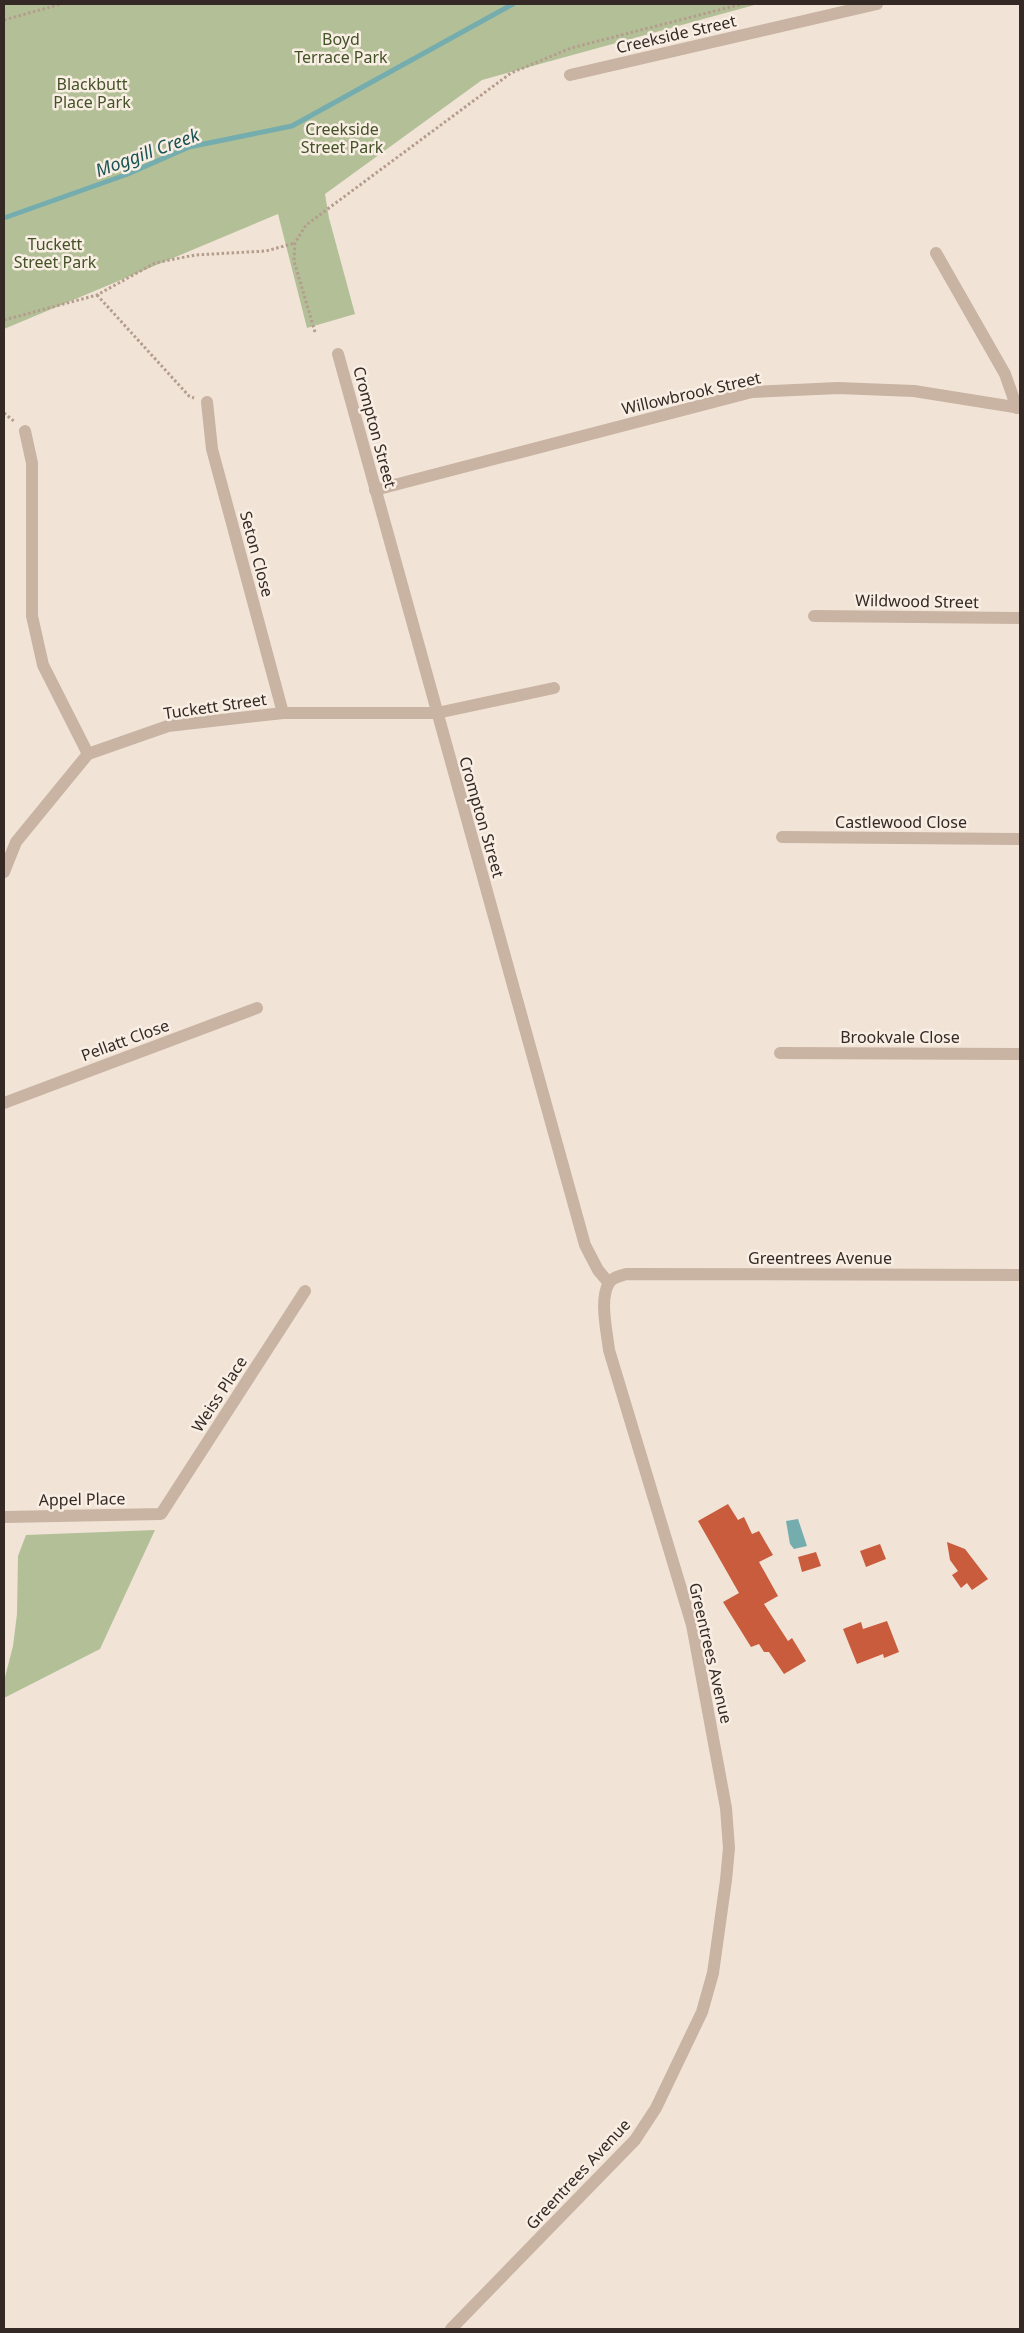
<svg xmlns="http://www.w3.org/2000/svg" width="1024" height="2333" font-family="'Noto Sans',sans-serif">
<rect width="100%" height="100%" fill="#f1e4d7"/>
<g fill="#b3c097">
<path d="M4,4H758L482,80L325,194L329,218L355,314L307,328L278,214L4,329Z"/>
<path d="M155,1530L100,1649L4,1698V1681L13,1646L17,1614L18,1556L26,1535Z"/>
</g>
<path fill="#75adae" d="M798,1519L807,1546L794,1549L790,1544L786,1521Z"/>
<g fill="none" stroke-linecap="round" stroke-linejoin="round">
<path stroke="#75adae" stroke-width="5" d="M4,218L128,174L189,147L292,126L513,4"/>
</g>
<g fill="#c85c3d">
<path d="M728,1504L738,1520L744,1517L752,1534L759,1531L773,1555L759,1562L778,1596L764,1604L788,1641L792,1638L806,1661L784,1674L769,1652H764L759,1644L751,1647L723,1602L739,1593L698,1521Z"/>
<path d="M947,1542L965,1549L988,1579L972,1590L967,1583L961,1588L952,1575L958,1571L950,1560Z"/>
<path d="M880,1544L886,1559L866,1567L860,1551Z"/>
<path d="M816,1552L821,1566L802,1572L798,1557Z"/>
<path d="M887,1621L899,1652L884,1658L883,1654L857,1664L843,1629L861,1622L863,1629Z"/>
</g>
<g fill="none" stroke-linecap="round" stroke-linejoin="round">
<g stroke="#b59d8d" stroke-width="3" stroke-dasharray="2.5 2.5" stroke-linecap="butt">
<path d="M4,20L61,4"/>
<path d="M97,295L189,396L194,398"/>
<path d="M4,320L97,295L155,263L195,255L266,251L295,243"/>
<path d="M315,332L294,261L295,243L306,225L511,73L571,48L742,4"/>
<path d="M4,413L15,422"/>
</g>
<g stroke="#c9b3a3" stroke-width="12">
<path d="M570,75L877,4"/>
<path d="M936,253L1005,374L1017,408"/>
<path d="M338,354L585,1245L598,1270L609,1283"/>
<path d="M207,402L212,449L283,713"/>
<path d="M25,431L32,463V616L43,665L88,754"/>
<path d="M375,490L752,392L838,388L914,391L1020,408"/>
<path d="M814,616L1020,618"/>
<path d="M782,837L1020,839"/>
<path d="M4,872L16,842L88,754L168,726L283,713H437L554,688"/>
<path d="M780,1053L1020,1054"/>
<path d="M4,1103L257,1008"/>
<path d="M4,1517L161,1514L305,1291"/>
<path d="M451,2329L635,2140L656,2108L702,2012L713,1973L726,1880L729,1848L726,1808L692,1625L609,1350C607,1332 599,1299 609,1283C612,1277 621,1276 626,1274L1020,1275"/>
</g>
</g>
<g text-anchor="middle" dominant-baseline="central" stroke-width="5" stroke-linejoin="round" paint-order="stroke">
<g font-size="16" fill="#342925" stroke="#f9eee3">
<text transform="translate(676 34) rotate(-13)">Creekside Street</text>
<text transform="translate(691 393) rotate(-13)">Willowbrook Street</text>
<text transform="translate(375 427) rotate(75)">Crompton Street</text>
<text transform="translate(257 554) rotate(75)">Seton Close</text>
<text transform="translate(917 601) rotate(1)">Wildwood Street</text>
<text transform="translate(215 706) rotate(-8)">Tuckett Street</text>
<text transform="translate(482 817) rotate(74)">Crompton Street</text>
<text x="901" y="822">Castlewood Close</text>
<text x="900" y="1037">Brookvale Close</text>
<text transform="translate(125 1040) rotate(-20)">Pellatt Close</text>
<text x="820" y="1258">Greentrees Avenue</text>
<text transform="translate(219 1394) rotate(-57)">Weiss Place</text>
<text transform="translate(82 1499) rotate(-1)">Appel Place</text>
<text transform="translate(711 1653) rotate(77)">Greentrees Avenue</text>
<text transform="translate(578 2174) rotate(-47)">Greentrees Avenue</text>
</g>
<g font-size="16" fill="#445228" stroke="#f9eee3">
<text x="341" y="39">Boyd<tspan x="341" dy="18">Terrace Park</tspan></text>
<text x="92" y="84">Blackbutt<tspan x="92" dy="18">Place Park</tspan></text>
<text x="342" y="129">Creekside<tspan x="342" dy="18">Street Park</tspan></text>
<text x="55" y="244">Tuckett<tspan x="55" dy="18">Street Park</tspan></text>
</g>
<g font-size="18" font-style="italic" fill="#1a5356" stroke="#f9eee3">
<text transform="translate(147 152) rotate(-20)">Moggill Creek</text>
</g>
</g>
<rect width="1024" height="2333" fill="none" stroke="#342925" stroke-width="10"/>
</svg>
